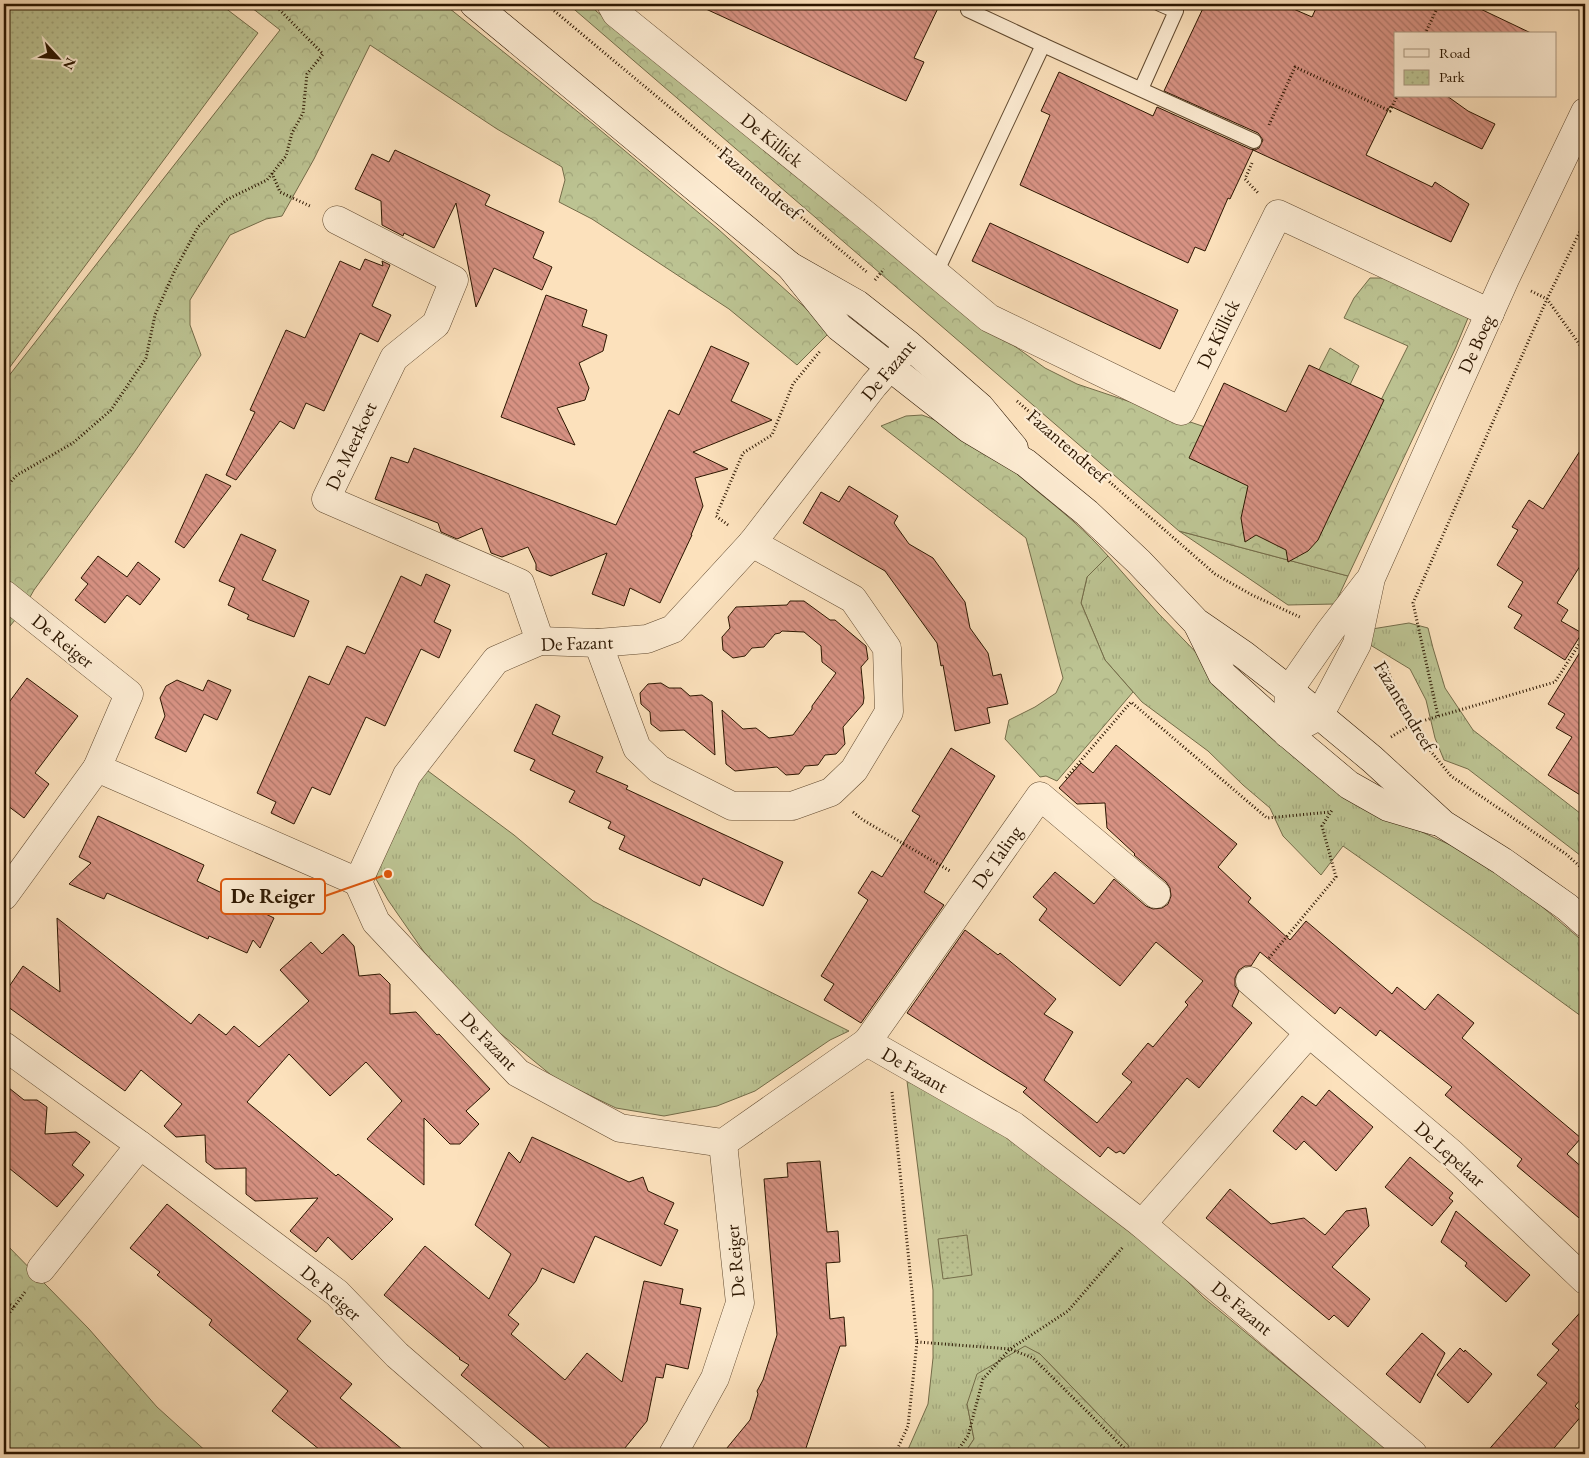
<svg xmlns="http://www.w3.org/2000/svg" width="1589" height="1458" font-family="'EB Garamond',serif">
<defs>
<pattern id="grass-tufts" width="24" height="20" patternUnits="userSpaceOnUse" patternTransform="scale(1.25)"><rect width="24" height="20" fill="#bcc392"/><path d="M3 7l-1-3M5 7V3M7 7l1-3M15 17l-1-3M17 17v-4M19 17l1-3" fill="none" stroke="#a2a77c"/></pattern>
<pattern id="forest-crowns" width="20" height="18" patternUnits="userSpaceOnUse" patternTransform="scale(1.25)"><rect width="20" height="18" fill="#bcc392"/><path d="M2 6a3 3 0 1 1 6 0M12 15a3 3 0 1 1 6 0" fill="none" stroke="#a2a77c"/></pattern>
<pattern id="park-dots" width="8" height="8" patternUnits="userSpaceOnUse" patternTransform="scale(1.25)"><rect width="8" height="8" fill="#bcc392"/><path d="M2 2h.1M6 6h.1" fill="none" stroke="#a2a77c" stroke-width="1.8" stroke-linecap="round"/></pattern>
<pattern id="building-back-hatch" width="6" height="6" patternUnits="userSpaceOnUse" patternTransform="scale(1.25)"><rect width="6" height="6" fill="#d79283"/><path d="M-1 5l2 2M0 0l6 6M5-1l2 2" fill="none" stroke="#af7669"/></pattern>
</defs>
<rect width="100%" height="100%" fill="#fce1bc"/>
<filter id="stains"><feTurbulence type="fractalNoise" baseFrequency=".004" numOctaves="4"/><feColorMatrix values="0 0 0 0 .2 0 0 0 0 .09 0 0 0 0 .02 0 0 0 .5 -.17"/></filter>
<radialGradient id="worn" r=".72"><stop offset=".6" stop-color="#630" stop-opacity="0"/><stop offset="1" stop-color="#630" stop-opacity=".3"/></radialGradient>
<g fill="url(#grass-tufts)" stroke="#746c49">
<path d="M1179,531L1348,576L1335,604L1288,605Z"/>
<path d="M1108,556L1158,613L1238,696L1400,822L1468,853L1520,888L1585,943V1019L1470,935L1343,846L1321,875L1283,836L1270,808L1243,785L1208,751L1142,702L1105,660L1081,603L1087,577Z"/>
<path d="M1409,623L1428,628L1433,648L1445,688L1473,730L1585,817V859L1468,769L1444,760L1435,738L1426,700L1410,669L1367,643L1372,629Z"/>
<path d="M424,768L514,835L593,901L728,971L849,1031L830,1040L755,1091L717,1106L664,1116L616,1108L556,1079L490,1025L424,952L388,900L376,879L383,839Z"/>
<path d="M907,1081L1046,1156L1137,1230L1204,1298L1393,1454H1124L1129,1446L1040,1354L1025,1347L967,1404L974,1439L964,1454H906L928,1404L933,1358V1290Z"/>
</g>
<g fill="url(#forest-crowns)" stroke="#746c49">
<path d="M247,4H444L593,124L718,229L831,331L797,365L729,309L592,219L559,202L565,180L562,167L497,129L370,45L314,159L282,216L266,219L230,235L190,300V325L201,355L133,454L34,590L21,613L4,633V382L280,30Z"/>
<path d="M568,4H592L596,11L991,329L1045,368L1077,384L1226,434L1290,427L1330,348L1359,366L1310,468L1339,484L1408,346L1344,318L1354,298L1370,278H1393L1444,298L1468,318L1456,347L1348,576L1179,531Z"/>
<path d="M922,415C968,431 1001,460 1037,491C1063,512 1086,531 1108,556L1087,577L1081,603L1105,660L1133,692L1057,781L1046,776L1040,777L1005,739L1009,720L1035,707L1056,693L1063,678L1026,538L881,426L906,416Z"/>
<path d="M4,1242L89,1329L157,1407L209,1454H4Z"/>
<path d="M1025,1346L1040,1354L1129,1446L1124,1454H964L974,1439L967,1404L977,1374Z"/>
</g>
<g fill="url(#park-dots)" stroke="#746c49">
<path d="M4,4H220L258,33L4,375Z"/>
<path d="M967,1235L972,1275L943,1279L938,1239Z"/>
</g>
<g fill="url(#building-back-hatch)" stroke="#2c1600">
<path d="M695,4H940L914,58L924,62L906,101Z"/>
<path d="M1205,4H1282L1312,17L1318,4H1470L1533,34H1395V96H1447L1468,111L1495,124L1482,149L1390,106L1366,155L1432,187L1435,182L1469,204L1451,242L1253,150L1230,199L1228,198L1205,251L1195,247L1188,263L1020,185L1050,115L1041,111L1059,72L1153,116L1157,107L1250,149L1255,150L1259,148L1263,140L1258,133L1164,91Z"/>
<path d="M395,150L490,195L485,205L544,232L533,258L552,267L542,290L494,268L476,307L456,203L434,248L404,233L403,236L382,225L381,201L355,189L372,154L389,162Z"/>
<path d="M990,223L1178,310L1160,349L972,261Z"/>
<path d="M365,259L383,266L382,261L390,265L372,306L391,315L378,342L360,333L324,411L306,403L294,429L280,421L236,480L226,475L255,412L250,410L286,330L305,338L340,261L360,270Z"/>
<path d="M546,295L587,310L582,326L607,335L603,351L579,363L589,388L585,400L557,408L575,445L501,417Z"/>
<path d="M711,346L749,363L731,401L772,420L693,452L728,469L695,478L703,506L691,535H692L660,603L630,588L624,606L592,594L607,553L551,576L536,570V564L528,547L502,557L491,553L482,528L457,539L441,532L438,523L375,499L391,457L408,463L414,448L616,525L669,410L679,415Z"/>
<path d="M1309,365L1384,400L1318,540L1308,551L1288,562L1286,550L1256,535L1245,542L1241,518L1248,486L1189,458L1224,383L1286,412Z"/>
<path d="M1585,443V558L1557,603L1568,610L1561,621L1582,633L1565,660L1514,628L1522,615L1508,607L1523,582L1497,565L1518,530L1512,527L1529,500L1543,509Z"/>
<path d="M206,474L231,486L184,548L175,542Z"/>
<path d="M849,486L898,516L894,523L909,544L933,558L965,602L970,628L988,653L993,676L1001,674L1008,704L987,708L990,723L955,731L943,665L941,666L937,643L885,571L803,523L821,492L839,502Z"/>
<path d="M241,534L276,550L262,580L309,601L294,637L247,619L249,615L228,605L235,588L219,581Z"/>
<path d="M98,556L127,577L138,562L160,579L140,605L127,595L105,623L75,600L88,584L81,578Z"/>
<path d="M426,574L450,585L434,622L451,630L439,658L421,649L385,726L366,717L330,795L312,787L294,824L271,813L276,802L257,793L309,676L329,685L347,646L365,654L401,576L421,586Z"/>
<path d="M790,601H804L830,620H835L866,646L868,659L861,667L864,698L863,704L843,727L845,744L836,754L825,755L818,765L805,766L799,774L786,775L777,767L735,771L726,764L722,710L743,729L756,728L769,738L793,735L812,709V706L836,673L822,662L821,646L804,632L782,631L780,633L775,634L764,647L752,648L745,656L733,658L723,650L722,637L730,628L728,617L736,607L787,605Z"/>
<path d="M1585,644V798L1548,775L1572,737L1556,728L1565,714L1548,704Z"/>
<path d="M27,678L78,716L35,773L49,784L24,818L4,803V709Z"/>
<path d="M177,680L203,691L208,680L231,690L217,720L204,714L186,752L155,738L165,716L160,698L166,686Z"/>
<path d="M661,683L669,688H681L690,696L702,695L712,702L715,755L684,730L660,731L651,724L650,712L641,704L640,693L648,684Z"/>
<path d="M536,704L560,716L552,734L603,757L596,772L628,786L626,789L783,862L763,906L703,878L700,886L619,849L625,836L608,828L611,822L569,802L575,791L530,770L535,760L514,751Z"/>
<path d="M1116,745L1237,844L1218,867L1251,898L1248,902L1290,940L1306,921L1392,994L1397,987L1425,1010L1438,994L1474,1023L1462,1038L1581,1138L1567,1154L1585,1170V1223L1517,1166L1522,1159L1445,1095L1452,1087L1380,1030L1376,1036L1340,1007L1335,1014L1260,952L1251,966H1245L1239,970L1235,978V986L1239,991L1232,1006L1252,1023L1199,1088L1187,1078L1124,1154L1120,1151L1116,1153L1108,1147L1100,1157L1023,1092L1027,1088L907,1013L965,930L998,955L1000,953L1056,999L1044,1014L1073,1032L1044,1080L1097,1123L1132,1082L1122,1074L1148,1043L1153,1047L1188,1005L1185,1002L1203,981L1156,942L1120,986L1039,920L1047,909L1033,897L1055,872L1094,904L1114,879L1146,906L1153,909L1162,908L1168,904L1171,896L1170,888L1166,882L1134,855L1135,854L1107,828L1105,803L1077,804L1059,788L1081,763L1093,773Z"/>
<path d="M951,748L995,776L924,892L944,905L861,1023L824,1000L834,984L821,976L868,900L858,893L872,871L882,877L920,816L912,811Z"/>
<path d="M98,816L204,865L197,881L274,918L260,948L253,940L247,953L209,936L208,939L107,893L104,899L69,884L91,863L79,857Z"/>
<path d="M57,918L191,1024L199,1014L226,1035L234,1026L259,1047L309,1001L280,970L311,942L322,954L343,934L354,946L359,976L380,974L390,984V1014L416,1012L437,1035L439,1034L490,1089L466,1111L479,1124L460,1144H450L424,1118V1185L367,1139L402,1101L366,1062L330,1096L289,1054L247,1102L336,1176L338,1174L393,1219L352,1260L328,1237L316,1252L290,1231L318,1198L255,1201L246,1194V1168L215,1169L206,1162L205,1135L176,1137L164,1126L182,1104L141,1070L125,1091L4,1004V994L23,966L60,992Z"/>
<path d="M4,1084L24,1100H37L47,1107L45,1134L76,1132L90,1142L72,1165L84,1175L57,1207L4,1164Z"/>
<path d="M1329,1090L1373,1127L1336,1171L1304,1141L1296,1150L1273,1131L1302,1096L1316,1106Z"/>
<path d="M532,1137L629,1182L643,1177L648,1191L674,1203L664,1224L678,1230L661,1266L595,1236L574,1283L542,1268L536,1281L508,1315L519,1324L511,1334L565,1380L587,1353L622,1382L644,1281L683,1289L680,1304L701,1308L688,1369L666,1364L663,1378L656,1377L647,1421L620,1454H557L461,1375L469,1365L459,1359L460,1358L384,1295L425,1246L489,1299L511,1254L475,1225L509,1152L520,1163Z"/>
<path d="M1410,1157L1453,1193L1449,1198L1453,1201L1432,1226L1385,1187Z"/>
<path d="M820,1161L827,1232L838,1231L840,1262L826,1263L830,1319L844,1317L846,1346H840L804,1454H722L750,1420L758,1394L757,1391L763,1380L777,1335L764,1179L788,1177L787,1163Z"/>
<path d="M1230,1189L1271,1224L1304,1218L1325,1235L1346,1211L1366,1208L1369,1226L1332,1267L1370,1299L1348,1327L1334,1315L1329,1320L1206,1218Z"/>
<path d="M167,1204L311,1321L297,1339L352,1384L340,1398L408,1454H325L272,1411L288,1391L209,1325L212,1320L157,1275L160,1272L130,1248Z"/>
<path d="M1456,1211L1530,1275L1506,1302L1465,1266L1467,1263L1441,1242Z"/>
<path d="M1585,1307V1394L1575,1406L1583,1414L1549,1454H1485L1547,1383L1537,1375L1559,1350L1552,1344Z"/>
<path d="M1422,1333L1445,1353L1420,1403L1386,1374Z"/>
<path d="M1460,1348L1464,1352L1465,1350L1492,1374L1468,1403L1437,1375Z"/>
</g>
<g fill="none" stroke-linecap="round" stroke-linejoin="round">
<g stroke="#60492f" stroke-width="16">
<g id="lane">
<path d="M971,4L968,10L1043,45"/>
<path d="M1141,89L1176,11L1160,4"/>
<path d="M936,273L1043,45L1254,141"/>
</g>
</g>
<g stroke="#60492f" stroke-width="29">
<g id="street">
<path d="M611,4L616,13L867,216L989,318L1181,411L1278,214L1490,313"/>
<path d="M337,220L454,280L436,324L394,358L326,499L520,583L540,641"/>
<path d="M906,349L874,385L752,543L673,629L647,639L598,643L540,641L496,660L407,775L358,882L376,922L518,1073L620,1128L723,1143L867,1042L1014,1126L1142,1224L1413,1454"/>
<path d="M4,594L129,694L97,768L358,882"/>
<path d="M598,643L637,748L659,769L732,806H792L831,792L854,770L889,712L887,648L853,599L752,543"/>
<path d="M1287,733L1319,716L1357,644L1371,578L1505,279L1585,112"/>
<path d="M1287,733L1289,690L1330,631L1367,583"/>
<path d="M4,896L97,768"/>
<path d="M1250,981L1309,1033L1451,1153L1585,1280"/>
<path d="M867,1042L1040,796L1156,894"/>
<path d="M4,1046L140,1145L337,1293L397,1355L511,1454"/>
<path d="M1142,1224L1309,1033"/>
<path d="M41,1269L140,1145"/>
<path d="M673,1454L715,1378L740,1303L723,1143"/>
</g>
</g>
<g stroke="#2c1600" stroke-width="29">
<g id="secondary">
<path d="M474,4L790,266L857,304L909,345L980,407L1014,448"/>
<path d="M790,266L839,327L969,429L1026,463L1087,513L1139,562L1196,622L1244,655L1289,690L1372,759L1443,824L1502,861L1567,907L1585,923"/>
<path d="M1198,625L1222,674L1287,733L1349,785L1388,807L1435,821"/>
</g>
</g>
<g stroke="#2c1600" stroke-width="3" stroke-dasharray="1 2.5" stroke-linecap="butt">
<path d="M546,4L868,273"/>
<path d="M1425,34L1439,4"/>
<path d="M1269,125L1295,67L1390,111L1397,96"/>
<path d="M1252,163L1245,179L1258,193"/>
<path d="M272,173L280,192L312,207"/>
<path d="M875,280L884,269"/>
<path d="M1531,291L1547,299L1585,352"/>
<path d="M1017,401L1215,574L1252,595L1302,618"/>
<path d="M4,489L17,475L73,443L111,410L146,358L155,315L175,270L198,227L226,200L267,180L286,156L292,133L303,113L307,74L323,54L274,4"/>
<path d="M728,525L716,516L743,453L772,435L793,384L821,350"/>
<path d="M1383,661L1412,724L1429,749L1451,776L1566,854L1585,871"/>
<path d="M1438,716L1413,603L1547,299L1585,221"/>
<path d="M1391,737L1412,724L1555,682L1585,635"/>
<path d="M1066,778L1131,702L1267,818L1330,812"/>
<path d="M853,812L863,820L950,871"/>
<path d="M1269,958L1336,877L1322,826L1332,810"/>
<path d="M892,1092L917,1342L908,1426L895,1454"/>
<path d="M4,1301L14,1307L4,1320"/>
<path d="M14,1307L25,1292"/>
<path d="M917,1342L1010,1349L1033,1358L1130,1454"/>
<path d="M955,1454L968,1436L983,1379L1010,1349L1068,1311L1123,1247"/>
</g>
<use href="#lane" stroke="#fdecd3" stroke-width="14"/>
<use href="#street" stroke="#fdecd3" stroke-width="28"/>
<use href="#secondary" stroke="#fdecd3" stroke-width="28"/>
</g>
<g text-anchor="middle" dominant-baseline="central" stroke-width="4.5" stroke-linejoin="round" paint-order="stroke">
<g font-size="19" fill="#2c1600" stroke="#fdecd3">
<text transform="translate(772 140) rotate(39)">De Killick</text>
<text transform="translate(760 183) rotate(40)">Fazantendreef</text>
<text transform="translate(1218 334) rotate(-64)">De Killick</text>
<text transform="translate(1476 344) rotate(-66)">De Boeg</text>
<text transform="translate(888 370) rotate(-50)">De Fazant</text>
<text transform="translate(351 446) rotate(-65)">De Meerkoet</text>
<text transform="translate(1068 446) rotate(41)">Fazantendreef</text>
<text transform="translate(63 641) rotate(39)">De Reiger</text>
<text transform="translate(577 643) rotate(-2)">De Fazant</text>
<text transform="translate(1405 706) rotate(59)">Fazantendreef</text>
<text transform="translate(997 857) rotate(-55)">De Taling</text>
<text transform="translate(489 1041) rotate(46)">De Fazant</text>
<text transform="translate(915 1070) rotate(30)">De Fazant</text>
<text transform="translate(1450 1154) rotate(42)">De Lepelaar</text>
<text transform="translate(735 1261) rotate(-95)">De Reiger</text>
<text transform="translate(331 1293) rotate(41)">De Reiger</text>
<text transform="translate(1242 1308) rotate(40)">De Fazant</text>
</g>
</g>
<path fill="none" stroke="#df560b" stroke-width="2" d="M388 874L325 896"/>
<circle fill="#df560b" stroke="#fdecd3" stroke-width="2" cx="388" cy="874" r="5"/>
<rect fill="#fdecd3" stroke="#df560b" stroke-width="2" x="221" y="879" width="104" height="35" rx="5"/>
<g font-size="20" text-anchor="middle" font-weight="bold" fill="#2c1600">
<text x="273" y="903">De Reiger</text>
</g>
<rect width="1589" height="1458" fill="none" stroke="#fce1bc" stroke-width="20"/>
<rect x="5" y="5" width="1579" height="1448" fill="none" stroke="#2c1600" stroke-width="2.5"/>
<rect x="10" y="10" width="1569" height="1438" fill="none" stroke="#2c1600"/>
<rect x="1394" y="32" width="162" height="65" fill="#fdecd3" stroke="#a9967f"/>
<rect x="1404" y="49" width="25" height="8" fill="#fdecd3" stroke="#a9967f"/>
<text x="1439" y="58" font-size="15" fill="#2c1600">Road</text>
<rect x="1404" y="70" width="25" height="15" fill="url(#park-dots)" stroke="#a9967f"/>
<text x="1439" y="82" font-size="15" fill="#2c1600">Park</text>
<g transform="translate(58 58) rotate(116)" stroke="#fdecd3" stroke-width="4" paint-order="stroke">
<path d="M0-4L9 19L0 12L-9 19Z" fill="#2c1600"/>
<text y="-8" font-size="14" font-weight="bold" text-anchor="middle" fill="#2c1600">N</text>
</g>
<rect width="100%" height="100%" filter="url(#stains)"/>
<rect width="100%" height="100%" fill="url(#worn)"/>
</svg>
